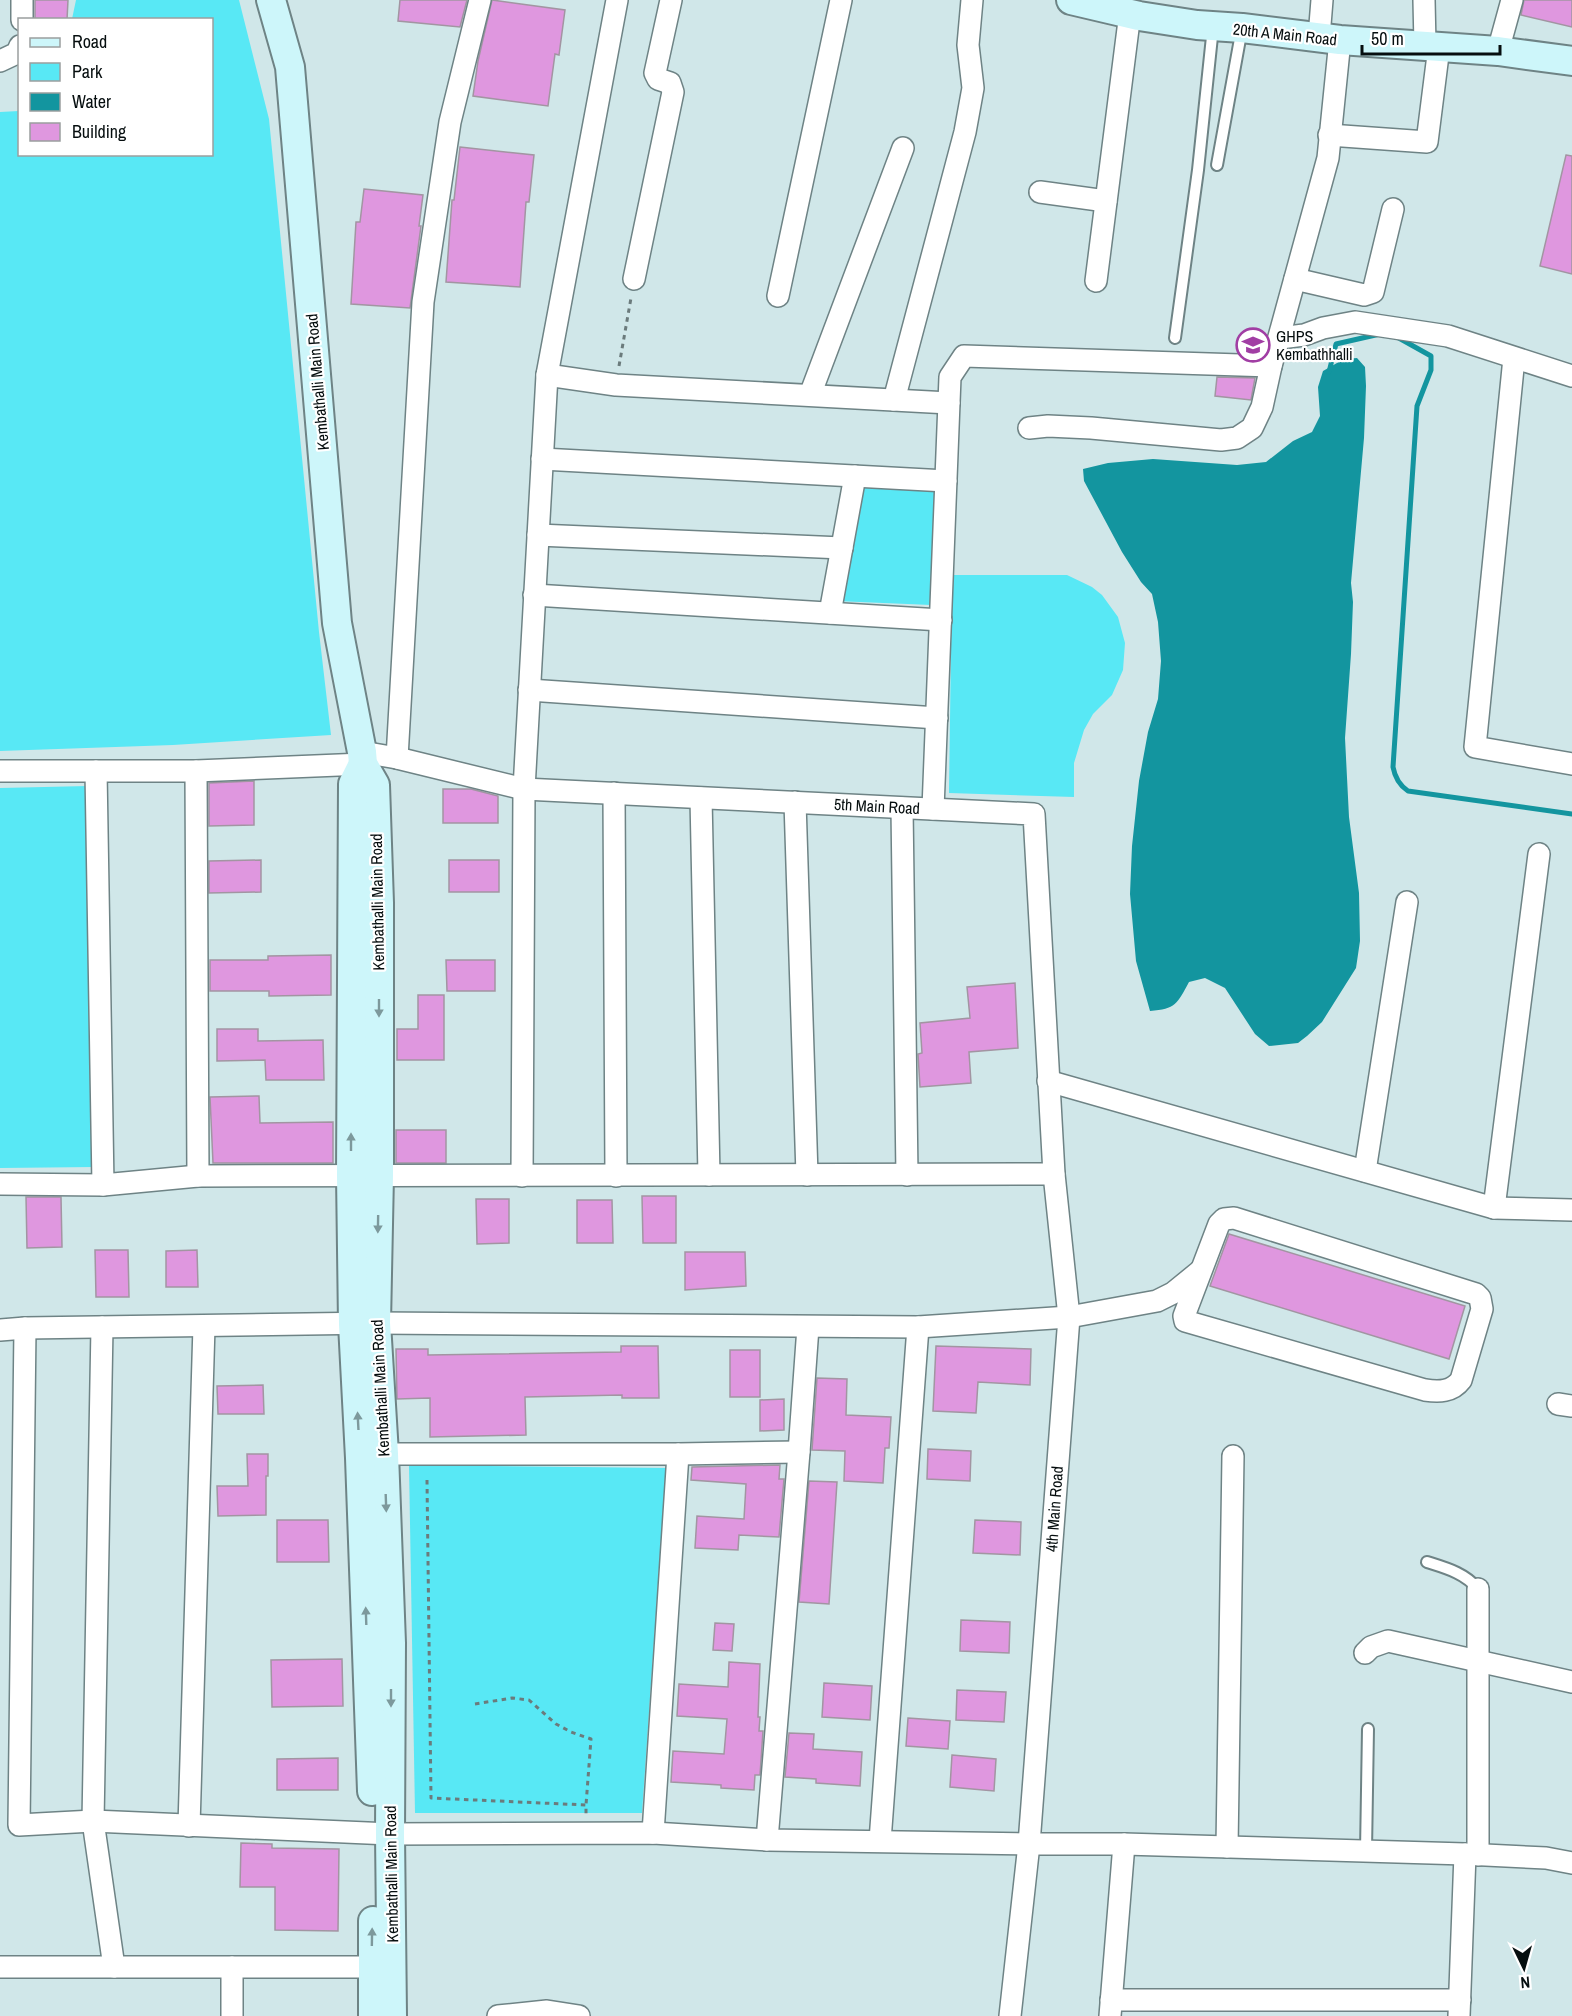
<svg xmlns="http://www.w3.org/2000/svg" width="1572" height="2016" font-family="'Archivo Narrow',sans-serif">
<rect width="100%" height="100%" fill="#d0e7e9"/>
<g fill="#58e8f5">
<path d="M76,0H239L269,119L319,632L331,735L173,745L0,751V112L19,111L20,154H212V20L72,19Z"/>
<path d="M862,483L936,487L931,605L836,601Z"/>
<path d="M952,575H1067L1092,587L1102,595L1118,617L1125,643L1123,670L1112,695L1093,714L1084,730L1074,763V797L949,793Z"/>
<path d="M88,786L94,1167L0,1168V788Z"/>
<path d="M409,1465L666,1468L642,1813H415Z"/>
</g>
<path fill="#13959f" d="M1357,358L1365,367L1366,386L1364,438L1351,583L1353,602L1351,654L1345,738L1349,817L1359,893L1360,941L1356,968L1322,1022L1307,1036L1298,1043L1269,1046L1255,1034L1225,988L1205,978L1189,982C1177,1004 1176,1009 1150,1011L1136,961L1130,894L1132,846L1139,781L1148,732L1158,699L1161,661L1158,622L1152,594L1141,582L1122,552L1084,481L1083,469L1108,463L1153,459L1237,465L1266,462L1293,441L1312,432L1320,416L1318,387L1323,371L1344,359Z"/>
<g fill="none" stroke-linecap="round" stroke-linejoin="round">
<g stroke="#13959f" stroke-width="5">
<path d="M1397,337L1431,356V370L1417,406L1393,767C1395,778 1399,785 1408,791L1572,814"/>
<path d="M1329,372L1336,344L1380,334"/>
</g>
</g>
<g fill="#df97df" stroke="#a295a2" stroke-width="1.5">
<path d="M35,0H68L67,20H35Z"/>
<path d="M400,0H467L460,27L398,21Z"/>
<path d="M492,0L565,10L559,55L555,54L548,106L473,96L478,61Z"/>
<path d="M1524,0H1572V27L1521,15Z"/>
<path d="M460,147L534,155L529,202H526L520,287L446,282L452,200H454Z"/>
<path d="M1566,155L1572,156V274L1540,266Z"/>
<path d="M364,189L423,195L419,226H421L410,308L351,304L356,222H360Z"/>
<path d="M1217,377L1255,378L1251,400L1215,396Z"/>
<path d="M254,781V825L209,826V783Z"/>
<path d="M443,789H471L498,796V823H443Z"/>
<path d="M261,860V892L209,893V861Z"/>
<rect x="449" y="860" width="50" height="32"/>
<path d="M331,955V995L269,996V991H210V960H268V956Z"/>
<path d="M446,960H495V991H447Z"/>
<path d="M1015,983L1018,1048L969,1052L971,1083L920,1087L918,1054L922,1053L920,1023L970,1018L967,987Z"/>
<path d="M418,995H444V1060H397V1029H418Z"/>
<path d="M217,1029H258V1041L323,1040L324,1080H266L265,1060L217,1061Z"/>
<path d="M259,1096L260,1123L333,1122V1163H213L210,1097Z"/>
<rect x="396" y="1130" width="50" height="33"/>
<path d="M642,1196H676V1243H643Z"/>
<path d="M26,1197H61L62,1247L27,1248Z"/>
<path d="M476,1199H509V1243L477,1244Z"/>
<path d="M577,1200H612L613,1243H577Z"/>
<path d="M1229,1234L1465,1306L1449,1359L1210,1286Z"/>
<path d="M95,1250H128L129,1297H96Z"/>
<path d="M197,1250L198,1287H166V1251Z"/>
<path d="M685,1252H745L746,1286L685,1290Z"/>
<path d="M621,1346H658L659,1398H622V1395L525,1397L526,1435L430,1437V1398L397,1399L396,1349H428V1355L621,1352Z"/>
<path d="M936,1346L1031,1349L1030,1385L978,1382L976,1413L933,1411Z"/>
<rect x="730" y="1350" width="30" height="47"/>
<path d="M817,1378L847,1379L846,1415L891,1417L889,1448H885L883,1483L844,1481L845,1451L812,1450Z"/>
<path d="M263,1385L264,1414H218L217,1386Z"/>
<path d="M784,1399V1430L760,1431V1400Z"/>
<path d="M928,1449L971,1451L970,1481L927,1479Z"/>
<path d="M247,1454H268V1476H266V1515L218,1516L217,1486H248Z"/>
<path d="M780,1465L779,1479H784L779,1537L739,1535L738,1550L695,1548L697,1516L744,1519L746,1484L691,1480L692,1467Z"/>
<path d="M809,1481L837,1482L829,1604L799,1602Z"/>
<path d="M277,1520H328L329,1562H277Z"/>
<path d="M975,1520L1021,1522L1020,1555L973,1553Z"/>
<path d="M961,1620L1010,1622L1009,1653L960,1651Z"/>
<path d="M715,1623L734,1624L732,1651L713,1650Z"/>
<path d="M342,1659L343,1706L272,1707L271,1660Z"/>
<path d="M729,1662L760,1664L758,1717H760L759,1731H763L760,1775H755L754,1790L721,1788V1785L671,1782L673,1751L724,1754L727,1719L677,1716L679,1684L728,1687Z"/>
<path d="M824,1683L872,1686L870,1720L822,1717Z"/>
<path d="M957,1690L1006,1692L1004,1722L956,1720Z"/>
<path d="M908,1718L950,1721L948,1749L906,1746Z"/>
<path d="M789,1733L814,1734L813,1749L862,1752L860,1786L816,1783V1779L785,1777Z"/>
<path d="M952,1755L996,1759L994,1791L950,1787Z"/>
<path d="M338,1758V1790H277V1759Z"/>
<path d="M241,1843L272,1844V1848L339,1849L338,1931L275,1930V1887H240Z"/>
</g>
<g fill="none" stroke-linecap="round" stroke-linejoin="round">
<g stroke="#6e8385" stroke-width="14">
<g id="lane">
<path d="M1217,165L1242,28"/>
<path d="M1175,338L1198,170L1213,27"/>
<path d="M1427,1562C1446,1568 1465,1573 1478,1589"/>
<path d="M1366,1851L1368,1729"/>
</g>
</g>
<g stroke="#6e8385" stroke-width="24">
<g id="street">
<path d="M1424,0L1425,45"/>
<path d="M22,20V0"/>
<path d="M1319,37L1322,0"/>
<path d="M1498,51L1512,0"/>
<path d="M0,61L17,53L20,46"/>
<path d="M1329,135L1427,142L1439,47"/>
<path d="M1040,192L1106,201"/>
<path d="M634,279L673,92L670,83L658,79L655,73L671,0"/>
<path d="M1295,279L1364,295L1373,292L1393,209"/>
<path d="M1096,281L1130,13"/>
<path d="M778,296L841,0"/>
<path d="M1280,338L1304,335L1323,328L1355,322L1448,336L1572,376"/>
<path d="M1514,358L1475,747L1572,764"/>
<path d="M547,375L616,385L949,403"/>
<path d="M810,395L903,148"/>
<path d="M894,400L965,132L973,88L968,45L972,0"/>
<path d="M1029,428L1048,426L1091,428L1221,440L1237,438L1252,428L1262,407L1271,366L1328,158L1340,40"/>
<path d="M542,459L946,481"/>
<path d="M538,535L842,548"/>
<path d="M534,595L941,620"/>
<path d="M830,613L855,476"/>
<path d="M529,690L937,718"/>
<path d="M362,752L397,758L524,789L1034,814L1054,1174L1069,1317L1029,1844L1010,2016"/>
<path d="M397,758L423,302L450,122L480,0"/>
<path d="M0,771H196L363,764"/>
<path d="M96,771L103,1185"/>
<path d="M196,771L198,1176"/>
<path d="M614,793L616,1176"/>
<path d="M701,798L709,1175"/>
<path d="M795,802L807,1175"/>
<path d="M902,808L907,1175"/>
<path d="M933,809L950,377L964,356L1271,366"/>
<path d="M1048,1081L1494,1208L1572,1210"/>
<path d="M1365,1171L1407,902"/>
<path d="M522,1176L524,789L547,375L617,0"/>
<path d="M0,1184L103,1185L198,1176L1054,1174"/>
<path d="M1494,1208L1539,854"/>
<path d="M1234,1218L1476,1294L1480,1298L1482,1309L1461,1380C1452,1392 1439,1392 1425,1390L1185,1321L1184,1316L1219,1224L1224,1219Z"/>
<path d="M102,1327L93,1821L114,1967"/>
<path d="M25,1328L19,1825L93,1821L390,1834L653,1833L767,1840L1029,1844H1124L1465,1854L1546,1858L1572,1863"/>
<path d="M0,1330L25,1328L376,1323L918,1327L1069,1317L1157,1301L1173,1293L1200,1271"/>
<path d="M1558,1404L1572,1406"/>
<path d="M384,1454H678L799,1452"/>
<path d="M1365,1653L1371,1647L1388,1641L1572,1682"/>
<path d="M189,1826L204,1326"/>
<path d="M653,1833L678,1454"/>
<path d="M767,1840L799,1452L808,1327"/>
<path d="M880,1841L918,1327"/>
<path d="M1227,1847L1233,1456"/>
<path d="M1478,1855V1589"/>
<path d="M0,1967H372"/>
<path d="M232,1967V2016"/>
<path d="M1111,2000H1460"/>
<path d="M498,2016L547,2011L579,2016"/>
<path d="M1110,2016L1124,1844"/>
<path d="M1459,2016L1465,1854"/>
</g>
</g>
<g stroke="#6e8385" stroke-width="32">
<g id="secondary">
<path d="M271,0L290,67L337,623L362,752L363,764L375,785L379,903V1175L376,1323L384,1454L391,1643L390,1834L392,2016"/>
<path d="M1071,0L1139,16L1197,25L1242,28L1340,40L1498,51L1572,61"/>
<path d="M363,764L353,784L351,1175L353,1324L360,1458L372,1791"/>
<path d="M373,1921V2016"/>
</g>
</g>
<g stroke="#6b7b7c" stroke-width="3" stroke-dasharray="4.5 4.5" stroke-linecap="butt">
<path d="M619,366L631,298"/>
<path d="M427,1480L431,1798L586,1805V1814"/>
<path d="M475,1704L512,1698L529,1700L556,1724L571,1732L591,1739L586,1805"/>
</g>
<use href="#lane" stroke="#fff" stroke-width="10"/>
<use href="#street" stroke="#fff" stroke-width="21"/>
<use href="#secondary" stroke="#cdf6fa" stroke-width="28"/>
</g>
<defs><path id="oneway-solid" d="M-6-.8H1V-3.2L6.5 0L1 3.2V.8H-6Z" transform="scale(1.5)"/></defs>
<g fill="#7d999c">
<use href="#oneway-solid" transform="translate(379 1008) rotate(90)"/>
<use href="#oneway-solid" transform="translate(351 1142) rotate(-90)"/>
<use href="#oneway-solid" transform="translate(378 1224) rotate(91)"/>
<use href="#oneway-solid" transform="translate(358 1421) rotate(-93)"/>
<use href="#oneway-solid" transform="translate(386 1503) rotate(88)"/>
<use href="#oneway-solid" transform="translate(366 1616) rotate(-92)"/>
<use href="#oneway-solid" transform="translate(391 1698) rotate(90)"/>
<use href="#oneway-solid" transform="translate(372 1937) rotate(-89)"/>
</g>
<defs>
<g id="school-ring" transform="scale(1.725)"><circle r="9.5" fill="#fff" stroke="#a13ea4" stroke-width="1.5"/><path d="M0-5L7-2L0 1L-7-2ZM-4 1L0 2.5L4 1V4Q0 6-4 4Z" fill="#a13ea4"/></g>
</defs>
<g fill-rule="evenodd">
<use href="#school-ring" x="1253" y="345"/>
</g>
<g text-anchor="middle" dominant-baseline="central" stroke-width="4.5" stroke-linejoin="round" paint-order="stroke">
<g font-size="16" fill="#060e0f" stroke="#fff">
<text transform="translate(1285 34) rotate(6)">20th A Main Road</text>
<text transform="translate(317 382) rotate(-95)">Kembathalli Main Road</text>
<text transform="translate(877 806) rotate(3)">5th Main Road</text>
<text transform="translate(377 902) rotate(-91)">Kembathalli Main Road</text>
<text transform="translate(380 1388) rotate(-93)">Kembathalli Main Road</text>
<text transform="translate(1054 1509) rotate(-86)">4th Main Road</text>
<text transform="translate(391 1874) rotate(-91)">Kembathalli Main Road</text>
</g>
<g font-size="16" fill="#060e0f" stroke="#fff" text-anchor="start">
<text x="1276" y="336">GHPS<tspan x="1276" dy="18">Kembathhalli</tspan></text>
</g>
</g>
<rect x="18" y="18" width="195" height="138" fill="#ffffff" stroke="#9b9f9f" stroke-width="1.5"/>
<rect x="30" y="38" width="30" height="9" fill="#cdf6fa" stroke="#9b9f9f" stroke-width="1.5"/>
<text x="72" y="48" font-size="18" fill="#060e0f">Road</text>
<rect x="30" y="63" width="30" height="18" fill="#58e8f5" stroke="#9b9f9f" stroke-width="1.5"/>
<text x="72" y="78" font-size="18" fill="#060e0f">Park</text>
<rect x="30" y="93" width="30" height="18" fill="#13959f" stroke="#9b9f9f" stroke-width="1.5"/>
<text x="72" y="108" font-size="18" fill="#060e0f">Water</text>
<rect x="30" y="123" width="30" height="18" fill="#df97df" stroke="#9b9f9f" stroke-width="1.5"/>
<text x="72" y="138" font-size="18" fill="#060e0f">Building</text>
<g transform="translate(1524 1968) rotate(175)" stroke="#ffffff" stroke-width="4.5" paint-order="stroke">
<path d="M0-4.5L10 22L0 15L-10 22Z" fill="#060e0f"/>
<text y="-9" font-size="16" font-weight="bold" text-anchor="middle" fill="#060e0f">N</text>
</g>
<path d="M1362 45v9h138v-9" fill="none" stroke="#060e0f" stroke-width="3"/>
<text x="1371" y="45" font-size="18" fill="#060e0f" stroke="#ffffff" stroke-width="4.5" paint-order="stroke">50 m</text>
</svg>
